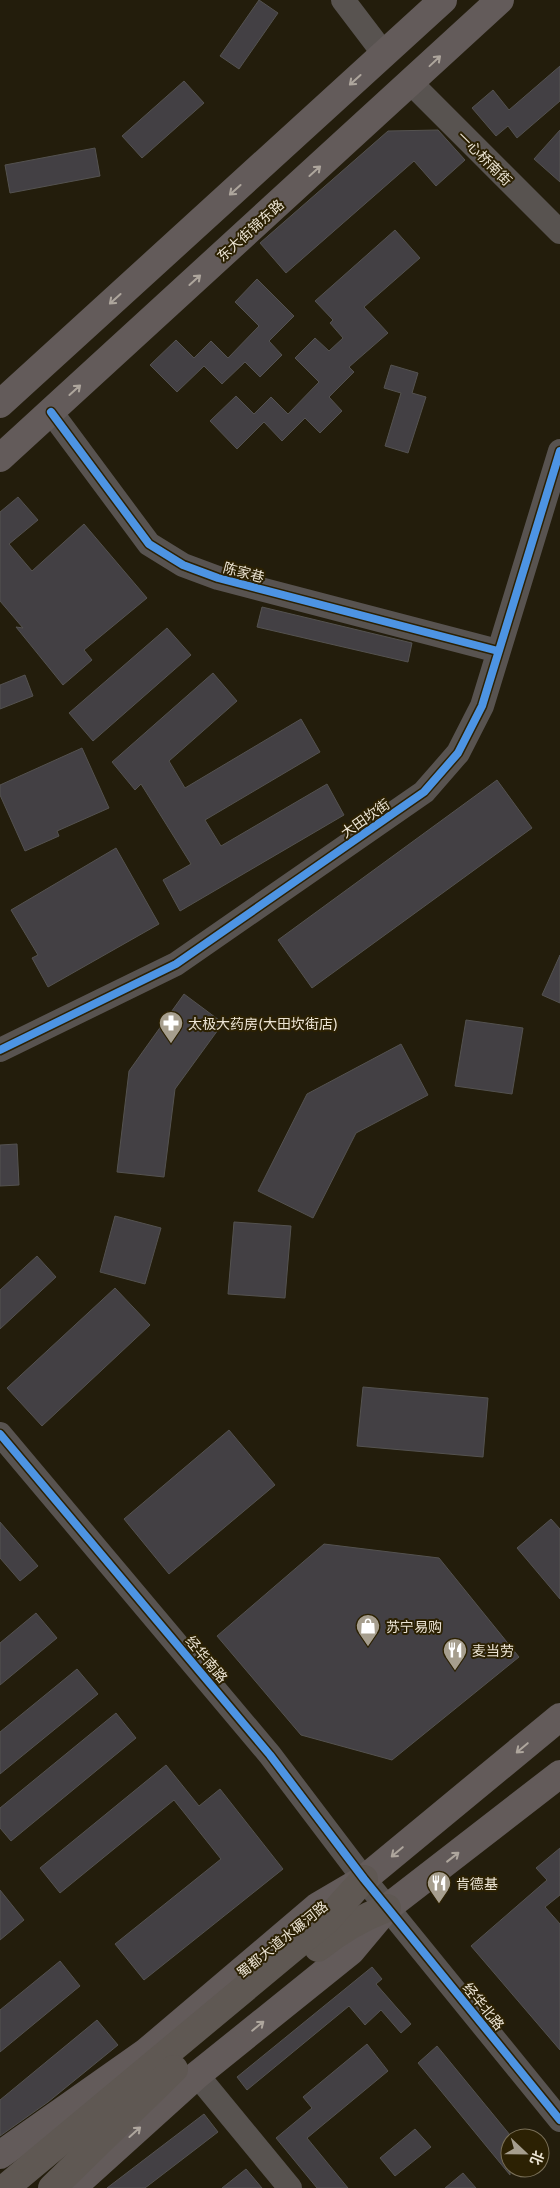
<svg xmlns="http://www.w3.org/2000/svg" width="560" height="2188" font-family="Inter,'Noto Sans SC',sans-serif">
<rect width="100%" height="100%" fill="#231d0c"/>
<g fill="#434044" stroke="#545250">
<path d="M259,0L278,13L239,69L220,56Z"/>
<path d="M560,66V101L517,138L508,126L496,136L472,108L493,90L509,110Z"/>
<path d="M184,81L204,103L142,158L122,136Z"/>
<path d="M438,130L465,160L436,186L414,161L286,273L260,243L388,131Z"/>
<path d="M560,130V182L534,159Z"/>
<path d="M95,148L100,176L10,193L5,165Z"/>
<path d="M395,230L420,258L364,307L388,333L349,367L354,372L329,397L342,411L320,433L305,418L282,441L264,422L237,449L210,421L236,396L254,414L271,397L288,414L319,382L295,358L315,338L329,351L343,338L330,323L333,320L315,301Z"/>
<path d="M257,279L294,316L269,341L282,355L260,377L245,362L222,384L204,366L177,392L150,365L176,340L194,358L211,341L228,358L259,326L235,302Z"/>
<path d="M391,365L418,373L412,393L426,397L408,453L385,446L401,393L384,388Z"/>
<path d="M18,497L38,520L9,544L32,571L84,524L147,598L84,650L92,660L63,685L16,627L23,628L0,601V512Z"/>
<path d="M262,607L412,643L408,662L257,627Z"/>
<path d="M167,628L191,655L93,741L69,713Z"/>
<path d="M213,673L237,701L169,761L185,788L301,719L320,752L205,820L221,846L327,784L344,815L180,911L163,880L191,864L141,784L135,790L112,762Z"/>
<path d="M25,675L33,696L0,709V685Z"/>
<path d="M82,748L109,808L57,831L59,836L25,851L0,795V785Z"/>
<path d="M497,780L532,828L312,988L278,940Z"/>
<path d="M116,848L159,924L48,987L32,958L38,955L11,910Z"/>
<path d="M560,955V1003L542,995Z"/>
<path d="M184,994L223,1023L175,1089L164,1177L117,1172L129,1071Z"/>
<path d="M466,1020L523,1028L512,1094L455,1086Z"/>
<path d="M401,1044L428,1095L356,1133L313,1218L258,1191L307,1094Z"/>
<path d="M17,1144L19,1185L0,1186V1145Z"/>
<path d="M115,1216L161,1228L145,1284L100,1272Z"/>
<path d="M234,1222L291,1226L285,1298L228,1294Z"/>
<path d="M37,1256L56,1277L0,1329V1290Z"/>
<path d="M115,1288L150,1325L42,1426L7,1388Z"/>
<path d="M363,1387L488,1398L483,1457L357,1446Z"/>
<path d="M229,1430L275,1485L169,1574L124,1519Z"/>
<path d="M551,1519L560,1529V1599L517,1548Z"/>
<path d="M0,1522L38,1566L20,1581L0,1558Z"/>
<path d="M324,1544L439,1558L519,1657L392,1760L301,1735L217,1636Z"/>
<path d="M36,1613L57,1638L0,1685V1643Z"/>
<path d="M77,1669L98,1694L0,1774V1732Z"/>
<path d="M116,1713L136,1738L11,1841L0,1828V1808Z"/>
<path d="M166,1765L199,1806L220,1789L283,1869L144,1980L115,1944L221,1859L174,1800L60,1893L40,1868Z"/>
<path d="M560,1848V1895L545,1907L560,1924V2050L471,1946L547,1880L536,1868Z"/>
<path d="M0,1890L24,1920L0,1940Z"/>
<path d="M60,1961L80,1986L0,2052V2010Z"/>
<path d="M372,1967L382,1979L376,1984L411,2024L401,2033L381,2010L365,2025L349,2006L247,2090L237,2077Z"/>
<path d="M97,2020L118,2045L48,2102L0,2136V2100Z"/>
<path d="M367,2044L388,2071L307,2138L348,2188H317L276,2138L312,2108L303,2097Z"/>
<path d="M437,2046L510,2135V2175L418,2063Z"/>
<path d="M204,2114L218,2132L145,2188H107Z"/>
<path d="M415,2129L431,2147L395,2176L380,2158Z"/>
<path d="M246,2169L262,2188H222Z"/>
<path d="M463,2173L476,2188H445Z"/>
</g>
<g fill="none" stroke-linecap="round" stroke-linejoin="round">
<g stroke="#585350" stroke-width="24">
<path d="M343,0L384,54"/>
<path d="M411,83L560,232"/>
<path d="M51,412L149,544L183,565L218,578L498,651"/>
<path d="M0,1050L176,964L424,792L458,753L482,706L560,451"/>
<path d="M0,1434L270,1755L364,1879L560,2120"/>
<path d="M197,2075L290,2188"/>
</g>
<g stroke="#635b5a" stroke-width="28">
<path d="M0,404L443,0"/>
<path d="M0,458L500,0"/>
<path d="M0,2155L146,2052L318,1906L364,1879L560,1717"/>
<path d="M72,2188L197,2075L351,1951L387,1908L560,1774"/>
</g>
<g stroke="#5f5853" stroke-width="28">
<path d="M318,1948C340,1930 361,1918 387,1908"/>
<path d="M5,2188L328,1919L364,1879"/>
<path d="M52,2188L174,2069"/>
</g>
<g stroke="#2c2103" stroke-width="11">
<g id="cycleway">
<path d="M51,412L149,544L183,565L218,578L498,651"/>
<path d="M0,1050L176,964L424,792L458,753L482,706L560,451"/>
<path d="M0,1434L270,1755L364,1879L560,2120"/>
</g>
</g>
<use href="#cycleway" stroke="#4d94e3" stroke-width="8"/>
</g>
<defs><path id="oneway-shaft" d="M-6 0H5M1.5-3L5.5 0L1.5 3" fill="none" stroke-width="1.6" stroke-linecap="round" stroke-linejoin="round" transform="scale(1.25)"/></defs>
<g stroke="#aea69d">
<use href="#oneway-shaft" transform="translate(435 61) rotate(-43)"/>
<use href="#oneway-shaft" transform="translate(355 80) rotate(138)"/>
<use href="#oneway-shaft" transform="translate(315 171) rotate(-42)"/>
<use href="#oneway-shaft" transform="translate(235 190) rotate(138)"/>
<use href="#oneway-shaft" transform="translate(195 280) rotate(-42)"/>
<use href="#oneway-shaft" transform="translate(115 299) rotate(138)"/>
<use href="#oneway-shaft" transform="translate(75 390) rotate(-42)"/>
<use href="#oneway-shaft" transform="translate(522 1748) rotate(140)"/>
<use href="#oneway-shaft" transform="translate(397 1852) rotate(140)"/>
<use href="#oneway-shaft" transform="translate(453 1857) rotate(-38)"/>
<use href="#oneway-shaft" transform="translate(258 2026) rotate(-39)"/>
<use href="#oneway-shaft" transform="translate(135 2132) rotate(-42)"/>
</g>
<defs>
<g id="pharmacy-pin" transform="scale(1.25)"><path d="M0 17L-7.5 6A9.5 9.5 0 1 1 7.5 6Z" fill="#a69e8e" stroke="#2c2103"/><path d="M-2-6h4v4h4v4h-4v4h-4v-4h-4v-4h4Z" fill="#fff"/></g>
<g id="shop-pin" transform="scale(1.25)"><path d="M0 17L-7.5 6A9.5 9.5 0 1 1 7.5 6Z" fill="#a69e8e" stroke="#2c2103"/><path d="M-5-2.5h2.3a2.7 3.5 0 0 1 5.4 0H5L5.5 6h-11ZM-1.5-2.5h3a1.5 2.3 0 0 0-3 0Z" fill="#fff"/></g>
<g id="restaurant-pin" transform="scale(1.25)"><path d="M0 17L-7.5 6A9.5 9.5 0 1 1 7.5 6Z" fill="#a69e8e" stroke="#2c2103"/><path d="M-5-6h1v4h1v-4h1v4h1v-4h1v5L-1.5 .5V6h-2V.5L-5-1ZM5-6V6H3V1.5H1.5Q1.5-4 5-6Z" fill="#fff"/></g>
</defs>
<g fill-rule="evenodd">
<use href="#pharmacy-pin" x="171" y="1023"/>
<use href="#shop-pin" x="368" y="1626"/>
<use href="#restaurant-pin" x="455" y="1650"/>
<use href="#restaurant-pin" x="439" y="1883"/>
</g>
<g text-anchor="middle" dominant-baseline="central" stroke-width="4" stroke-linejoin="round" paint-order="stroke">
<g font-size="14" fill="#ece4d4" stroke="#2c2103">
<text transform="translate(485 158) rotate(45)">一心桥南街</text>
<text transform="translate(250 230) rotate(-42)">东大街锦东路</text>
<text transform="translate(244 572) rotate(15)">陈家巷</text>
<text transform="translate(365 818) rotate(-35)">大田坎街</text>
<text transform="translate(207 1659) rotate(50)">经华南路</text>
<text transform="translate(282 1939) rotate(-39)">蜀都大道水碾河路</text>
<text transform="translate(484 2006) rotate(51)">经华北路</text>
</g>
<g font-size="14" fill="#ece4d4" stroke="#2c2103" text-anchor="start">
<text x="188" y="1023">太极大药房(大田坎街店)</text>
<text x="386" y="1626">苏宁易购</text>
<text x="472" y="1650">麦当劳</text>
<text x="456" y="1883">肯德基</text>
</g>
</g>
<g transform="translate(525 2153) rotate(112)"><circle r="24" fill="#2c2103" stroke="#796f57"/>
<path d="M0-4L9 19L0 12L-9 19Z" fill="#a69e8e"/>
<text y="-8" font-size="14" font-weight="bold" text-anchor="middle" fill="#ece4d4">北</text>
</g>
</svg>
